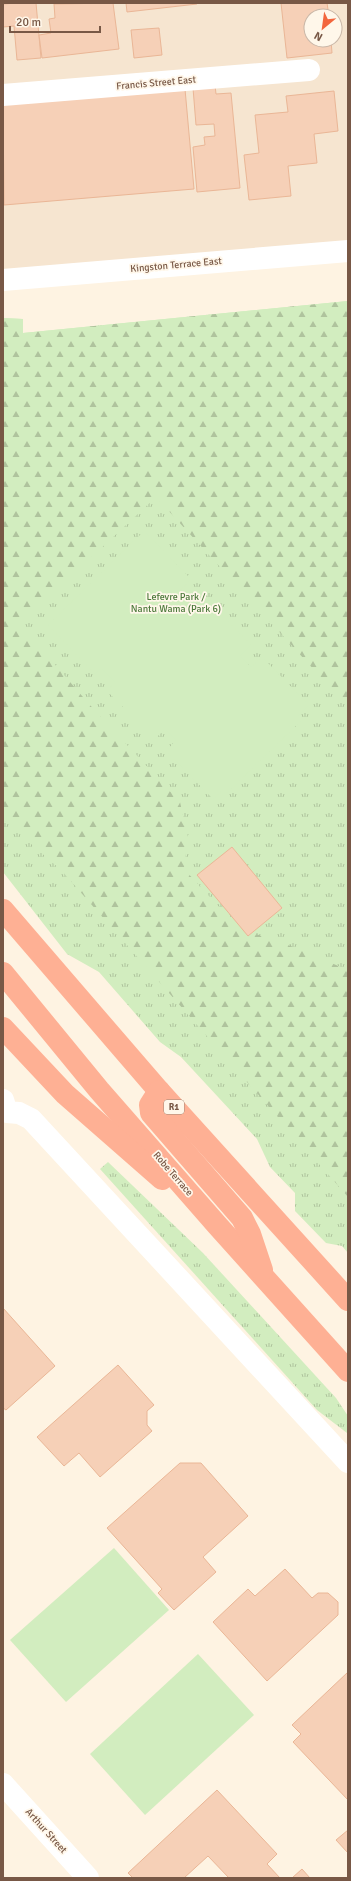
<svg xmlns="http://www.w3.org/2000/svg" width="351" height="1881" font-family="Signika,sans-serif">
<defs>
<pattern id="grass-tufts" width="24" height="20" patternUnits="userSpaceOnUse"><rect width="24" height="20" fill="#d2edbf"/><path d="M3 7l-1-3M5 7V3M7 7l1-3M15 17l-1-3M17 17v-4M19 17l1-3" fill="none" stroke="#afc39d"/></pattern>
<pattern id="forest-firs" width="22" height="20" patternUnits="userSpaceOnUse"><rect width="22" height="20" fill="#d2edbf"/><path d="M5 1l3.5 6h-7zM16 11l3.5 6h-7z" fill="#afc39d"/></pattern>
</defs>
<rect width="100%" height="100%" fill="#fef3e2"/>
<path fill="#f6e5d0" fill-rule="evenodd" d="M3,3H348V251L3,280ZM311,16H335V40H311Z"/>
<g fill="url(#grass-tufts)">
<path d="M348,301V1253L342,1246L326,1243L295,1211V1193L270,1167L257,1139L181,1057L160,1042L99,972L67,954L3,872V318L23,319V333Z"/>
<path d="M108,1162L203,1253L336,1398L348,1416L347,1433L317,1410L100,1169Z"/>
</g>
<path fill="url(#forest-firs)" d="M348,301V707L156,497L20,624L89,704L180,802L188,837L184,869L220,908L246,931L281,942L348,970V1197L62,871L3,819V318L23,319V333Z"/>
<g fill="#d2edbf">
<path d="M144,531L191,579L176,595L191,609L204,596L251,645L240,656L251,667L262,657L309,705L298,716L302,720L227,793L223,790L213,799L166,751L176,740L165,729L155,739L107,691L115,682L101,668L95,674L48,625Z"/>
<path d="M114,1548L169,1610L66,1702L10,1640Z"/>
<path d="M198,1654L254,1715L145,1815L90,1754Z"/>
</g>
<g fill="#f6d0b7" stroke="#eab696">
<path d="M17,3H36L41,58L17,60L14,26L3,27V4Z"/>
<path d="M113,3L119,49L42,58L39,35L51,33L49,19L55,18L54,4Z"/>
<path d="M126,3H197V4L127,12Z"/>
<path d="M281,3H327L329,16H311V40H331L332,53L287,58Z"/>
<path d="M159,28L162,55L134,58L131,30Z"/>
<path d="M215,85L216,94L231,93L240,188L197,192L193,147L205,145L204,137L215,136L214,124L196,125L193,88Z"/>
<path d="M185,89L194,189L4,205L3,105Z"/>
<path d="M334,91L338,131L314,134L317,163L288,166L291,196L249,200L244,155L259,153L255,115L288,112L286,96Z"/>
<path d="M232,847L282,908L248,936L197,875Z"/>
<path d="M3,1308L55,1366L6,1410L3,1408Z"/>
<path d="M118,1365L154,1405L147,1411V1425L152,1431L100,1477L79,1453L64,1466L37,1437Z"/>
<path d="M180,1463H201L248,1516L203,1557L216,1572L174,1610L158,1593L162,1589L107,1528Z"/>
<path d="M285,1569L312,1598L318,1593H328L338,1602V1615L267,1681L213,1622L248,1589L255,1596Z"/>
<path d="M348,1672V1800L293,1742L301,1734L292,1725Z"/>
<path d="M217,1790L277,1854L267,1864L280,1878H229L208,1856L184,1878H133L128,1873Z"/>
<path d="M348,1830V1853L336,1840Z"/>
<path d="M302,1869L310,1878H292Z"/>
</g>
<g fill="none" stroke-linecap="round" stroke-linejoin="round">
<g stroke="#fff" stroke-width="22">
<path d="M3,95L309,70"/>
<path d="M3,280L348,251"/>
<path d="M3,1100L7,1112L19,1113L31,1119L348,1462"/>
<path d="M3,1784L88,1878"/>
</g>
<g stroke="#feb094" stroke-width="22">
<path d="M3,910L159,1091L348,1300"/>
<path d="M3,973L99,1090L217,1225L348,1371"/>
<path d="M3,1028L65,1094L162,1179"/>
<path d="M159,1091L150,1105L151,1113L242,1218L250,1234L262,1270"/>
</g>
</g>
<g text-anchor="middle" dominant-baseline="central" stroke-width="3.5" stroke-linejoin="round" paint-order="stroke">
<rect fill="#fff7ea" stroke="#a08877" stroke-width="1" x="164" y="1100" width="20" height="14" rx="3"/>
<g font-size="9" font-weight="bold" fill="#785846">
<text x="174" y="1107">R1</text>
</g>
<g font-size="10" fill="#785846" stroke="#fff7ea">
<text transform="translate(156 83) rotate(-5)">Francis Street East</text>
<text transform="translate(176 265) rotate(-5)">Kingston Terrace East</text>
<text transform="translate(173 1174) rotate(49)">Robe Terrace</text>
<text transform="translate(46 1831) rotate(48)">Arthur Street</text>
</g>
<g font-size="10" fill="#4c793b" stroke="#fff7ea">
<text x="176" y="597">Lefevre Park /<tspan x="176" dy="12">Nantu Wama (Park 6)</tspan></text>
</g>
</g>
<rect width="351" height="1881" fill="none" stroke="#785846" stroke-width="8"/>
<g transform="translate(323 28) rotate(209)"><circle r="19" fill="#fff7ea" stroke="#c9b7a8"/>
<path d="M0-3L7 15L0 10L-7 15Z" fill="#f3663d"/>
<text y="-6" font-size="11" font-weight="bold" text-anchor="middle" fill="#785846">N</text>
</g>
<path d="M10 26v6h90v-6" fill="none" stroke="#785846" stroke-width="2"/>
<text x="16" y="26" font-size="12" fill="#785846" stroke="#fff7ea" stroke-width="3" paint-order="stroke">20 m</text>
</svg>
